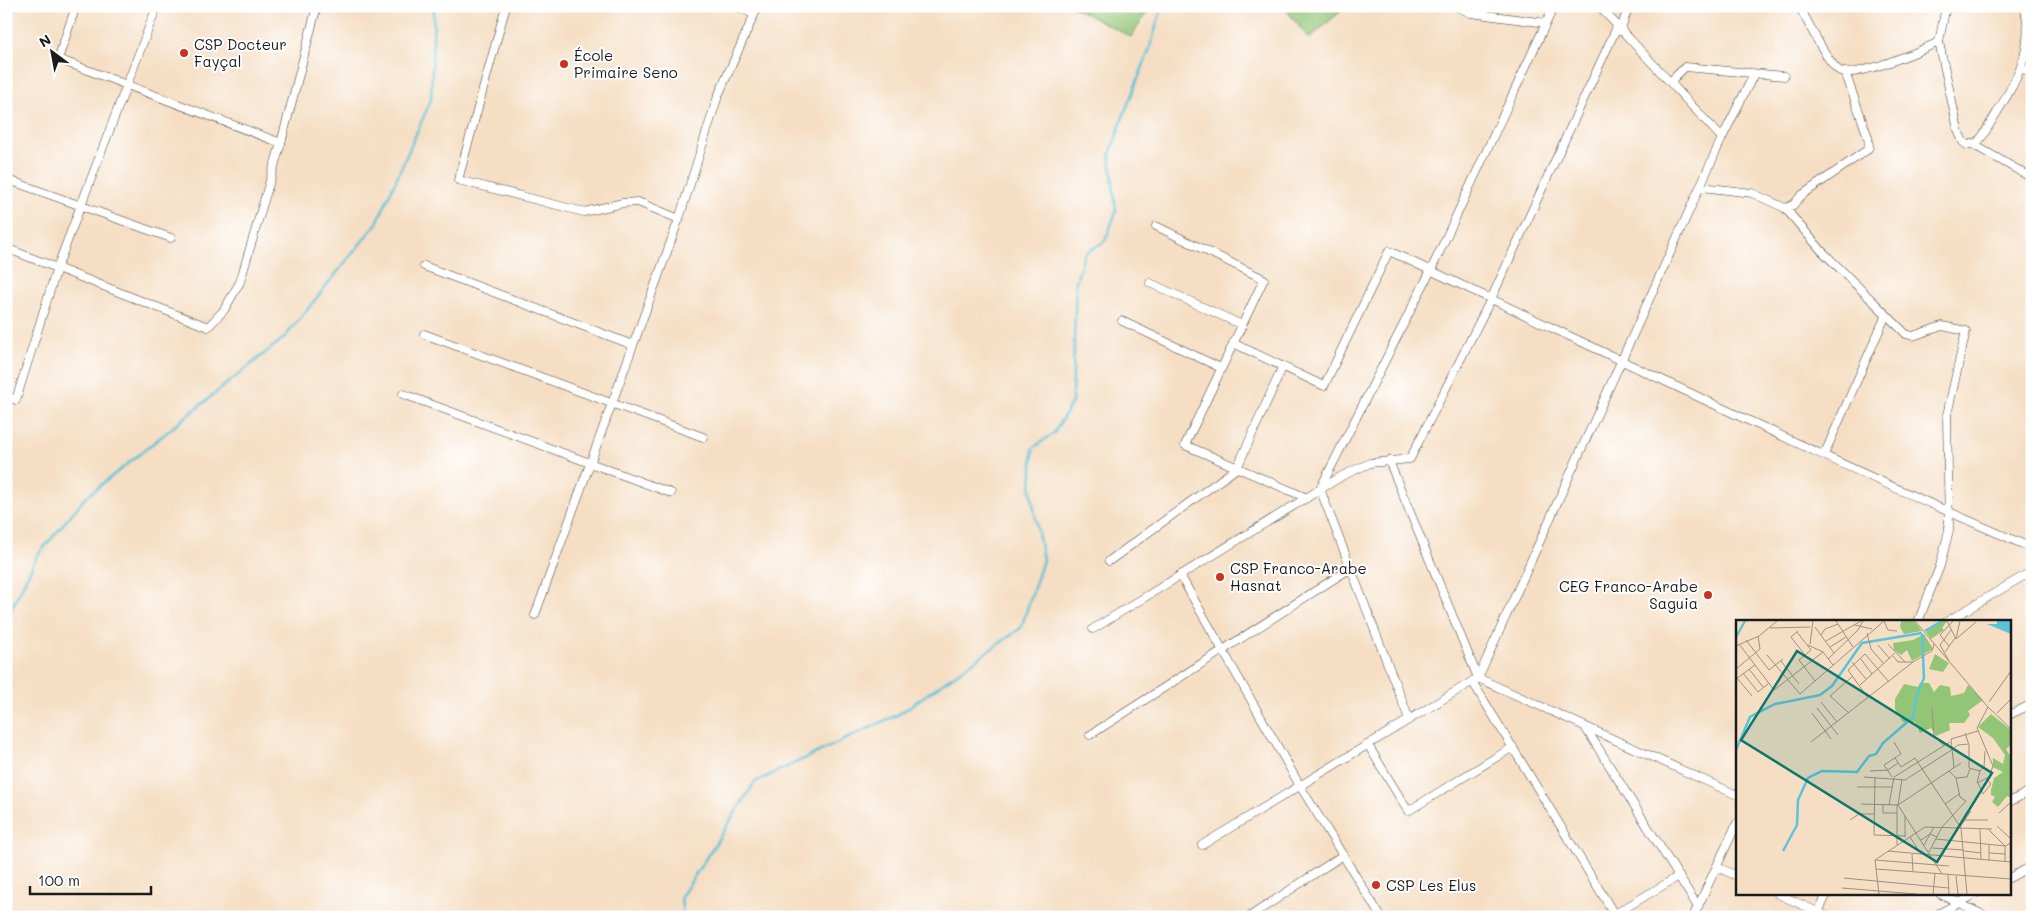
<svg xmlns="http://www.w3.org/2000/svg" width="2038" height="923" font-family="Mali,sans-serif">
<rect width="100%" height="100%" fill="#fff"/>
<filter id="ink" filterUnits="userSpaceOnUse"><feTurbulence type="fractalNoise" baseFrequency=".02" numOctaves="2"/><feDisplacementMap in="SourceGraphic" scale="10" xChannelSelector="R" yChannelSelector="G"/><feConvolveMatrix kernelMatrix="1 2 1 2 8 2 1 2 1" color-interpolation-filters="sRGB"/></filter>
<filter id="wash" filterUnits="userSpaceOnUse"><feTurbulence type="fractalNoise" baseFrequency=".0096" numOctaves="4" result="noise"/><feDisplacementMap in="SourceGraphic" scale="20" xChannelSelector="R" yChannelSelector="G"/><feGaussianBlur stdDeviation="1.12" result="paint"/><feColorMatrix in="noise" values="0 0 0 0 0 0 0 0 0 0 0 0 0 0 0 0 0 1.4 0 .05"/><feComposite in="paint" operator="in"/></filter>
<g filter="url(#wash)">
<rect width="100%" height="100%" fill="#f5dec3"/>
<g fill="#93c576" stroke="#587049">
<path d="M1071,6H1151L1131,37Z"/>
<path d="M1283,6H1347L1309,39Z"/>
</g>
<g fill="none" stroke-linecap="round" stroke-linejoin="round">
<g stroke="#5cc3d9" stroke-width="2.5">
<path d="M6,620L37,556L85,498L285,337L377,223L431,100L434,6"/>
<path d="M683,917L681,897L755,782L899,714L1021,628L1043,560L1031,491L1033,448L1054,433L1072,402L1076,282L1084,254L1105,241L1116,212L1110,155L1124,114L1149,51L1162,6"/>
</g>
</g>
</g>
<g filter="url(#ink)">
<g fill="none" stroke-linecap="round" stroke-linejoin="round">
<g stroke="#3d3935" stroke-width="9">
<g id="street">
<path d="M76,6L58,59L281,143"/>
<path d="M506,6L458,180L584,212L623,203L638,202L679,219"/>
<path d="M736,6L754,14"/>
<path d="M1455,6L1471,13L1546,23"/>
<path d="M1599,6L1722,138"/>
<path d="M1799,6C1807,20 1828,65 1840,71C1855,79 1922,50 1939,42L1958,130L1963,142L1967,145L1978,142L1984,134C2008,93 2038,56 2024,6"/>
<path d="M1620,31L1629,6"/>
<path d="M1939,42L1946,6"/>
<path d="M2022,68L2032,74"/>
<path d="M1670,82L1685,67L1784,76"/>
<path d="M1974,145L2032,178"/>
<path d="M6,179L171,238"/>
<path d="M1702,187L1752,193L1785,208L1793,205L1802,195L1867,150L1869,147L1868,137L1845,72"/>
<path d="M1785,208L1821,250L1906,334L1913,336L1942,326L1966,331L1947,415L1949,530L1940,566L1918,622"/>
<path d="M1156,226L1264,279L1185,445L1307,498"/>
<path d="M6,248L208,327L224,310L240,282L281,143L317,6"/>
<path d="M424,266L633,345"/>
<path d="M1150,283L1242,325"/>
<path d="M1122,321L1221,368"/>
<path d="M424,334L703,437"/>
<path d="M1233,343L1324,386L1389,251C1603,351 1815,455 2032,548"/>
<path d="M403,394L671,493"/>
<path d="M6,396L16,400L57,268L157,6"/>
<path d="M1824,455L1886,315"/>
<path d="M1389,461L1478,678L1737,795"/>
<path d="M1109,561L1237,468L1283,366"/>
<path d="M1180,575L1300,786L1381,917"/>
<path d="M535,615L679,219L718,96L758,6"/>
<path d="M1946,622L2032,571"/>
<path d="M1093,629L1342,476L1370,463L1410,459L1491,299L1617,27"/>
<path d="M1472,681L1616,917"/>
<path d="M2009,715L2032,704"/>
<path d="M1409,719L1320,489L1431,270L1554,6"/>
<path d="M1585,727L1698,907"/>
<path d="M1090,735L1351,568"/>
<path d="M1368,745L1408,811L1513,747"/>
<path d="M2009,802L2032,790"/>
<path d="M1202,845L1478,678L1722,138L1754,74"/>
<path d="M1717,867L1737,876"/>
<path d="M2009,878L2032,866"/>
<path d="M1778,894L1829,917"/>
<path d="M1940,894L1988,917"/>
<path d="M1818,912L1827,894"/>
<path d="M1249,917L1343,855"/>
<path d="M1610,917L1679,876"/>
<path d="M1693,917L1737,823"/>
<path d="M1932,917L1976,894"/>
</g>
</g>
<use href="#street" stroke="#fff" stroke-width="8"/>
</g>
</g>
<g fill="#c8321e" stroke="#fff" stroke-width="2">
<circle cx="184" cy="53" r="5"/>
<circle cx="564" cy="64" r="5"/>
<circle cx="1220" cy="577" r="5"/>
<circle cx="1708" cy="595" r="5"/>
<circle cx="1376" cy="885" r="5"/>
</g>
<g text-anchor="middle" dominant-baseline="central" stroke-width="4" stroke-linejoin="round" paint-order="stroke">
<g font-size="15" fill="#1c1c1c" stroke="#fff" text-anchor="start">
<text x="194" y="44">CSP Docteur<tspan x="194" dy="17">Fayçal</tspan></text>
<text x="574" y="55">École<tspan x="574" dy="17">Primaire Seno</tspan></text>
<text x="1230" y="568">CSP Franco-Arabe<tspan x="1230" dy="17">Hasnat</tspan></text>
<text x="1698" y="586" text-anchor="end">CEG Franco-Arabe<tspan x="1698" dy="17">Saguia</tspan></text>
<text x="1386" y="885">CSP Les Elus</text>
</g>
</g>
<g transform="translate(1736 620)">
<rect width="275" height="275" fill="#f5dec3"/>
<path d="M165,1H178L186,11L168,14L164,7ZM207,1H211L206,8L208,10L195,19L190,12ZM188,14L197,29L176,41L171,30L165,35L158,30L157,23L177,20ZM199,34L213,43L207,52L193,49ZM184,63H193L198,72L204,65L214,67L215,76L228,73L232,65L247,80L232,91L234,95L228,103H213L214,110L200,116L195,108L184,113L179,102H167L159,89V79L168,64L182,67ZM255,94L275,110V125L270,129L275,137V178L271,176L262,187L256,182L259,177L255,175V170L258,158L267,152L257,147V138L267,144L269,135L257,118L242,107Z" fill="#93c576"/>
<path d="M261,1H275V14L251,4H261Z" fill="#5cc3d9"/>
<path fill="none" stroke="#5cc3d9" stroke-width="2.5" d="M189,11L206,1M0,17L9,1M0,130L14,97L39,84L84,75L96,66L126,23L186,13M47,231L61,205L62,180L72,158L86,151L121,152L133,136L140,134L147,123L177,97L180,77L188,58L186,14"/>
<path fill="none" stroke="#9e9080" stroke-width="1" d="M100,1L117,27M148,1L152,10L161,11M179,1L251,86L275,109M211,1L220,19M119,5L136,9M79,7L98,33M34,8L74,7M62,11L55,17L69,35M61,12L75,30L63,40L79,61M131,13L135,29L148,44M85,15L89,9L102,4M220,19L240,2M220,19L224,1M10,20L33,50L47,39M90,21L125,1M3,24L38,70L87,32M74,24L77,1M152,24L169,42M72,25L87,32L97,45M142,25L154,39M0,26L23,16L41,1M213,26L204,15L217,1M94,27L110,17M209,32L219,18M31,35L64,74L148,1M157,36L162,42H177L196,31L198,24M124,38L136,54M92,39L122,10L127,1M45,41L63,64M213,41L204,25L215,10M116,42L130,59M0,49L24,29L22,16M13,49L27,67M7,53L22,72L33,63M1,58L16,76M0,59L19,45M124,65L159,33M132,78L112,50L129,34L153,62M85,82L101,102M253,82L275,51M81,88L102,115M196,89L198,115L208,126M76,93L95,119M113,93L94,76L117,56M261,93L275,79M229,113L233,125V148L244,151L241,163M75,122L177,42M214,131L222,125L233,124M159,138L165,147L179,138L225,208L231,274M218,148L215,119L242,111M134,151L152,150L162,143M213,151L220,158L231,157L234,149M244,151L248,147L249,131M128,157L169,160L214,131M139,157L138,215L169,216M156,157L148,145L165,134L158,122M166,159L162,185L206,254M241,163L253,157L257,146L241,108L252,87M242,163L247,174L255,164L251,159M121,167H156M125,184L162,185L225,143M209,184L223,174M147,185V193H161M153,185L158,157L214,122M263,193L275,182M169,196V217M114,200L123,194H138M229,200H252M261,206L275,219M224,207L235,191M244,209L245,240M252,209L269,226L275,223M174,217L185,234M200,219L269,226V242M185,220L194,214L201,217M253,224V240M161,225V185M188,225L198,207M196,228L228,230M152,231L275,242M228,231L245,233M193,232L206,207L230,181L224,177L220,158M253,233L269,234M176,234L177,252M139,240L213,246M140,249L275,259M212,255L213,274M220,256L222,274M108,258L213,268M106,268L180,274M143,274L139,240L189,207L256,209M197,274L199,254"/>
<path fill="#0f766e" fill-opacity="0.15" stroke="#0f766e" stroke-width="2.5" d="M61,31L256,153L201,242L5,120Z"/>
<rect width="275" height="275" fill="none" stroke="#1c1c1c" stroke-width="2.5"/>
</g>
<rect width="2038" height="923" fill="none" stroke="#fff" stroke-width="25"/>
<g transform="translate(52 52) rotate(328)" stroke="#ffffff" stroke-width="4" paint-order="stroke">
<path d="M0-4L9 19L0 12L-9 19Z" fill="#1c1c1c"/>
<text y="-8" font-size="14" font-weight="bold" text-anchor="middle" fill="#1c1c1c">N</text>
</g>
<path d="M30 886v8h121v-8" fill="none" stroke="#1c1c1c" stroke-width="2.5"/>
<text x="38" y="886" font-size="15" fill="#1c1c1c" stroke="#ffffff" stroke-width="4" paint-order="stroke">100 m</text>
</svg>
